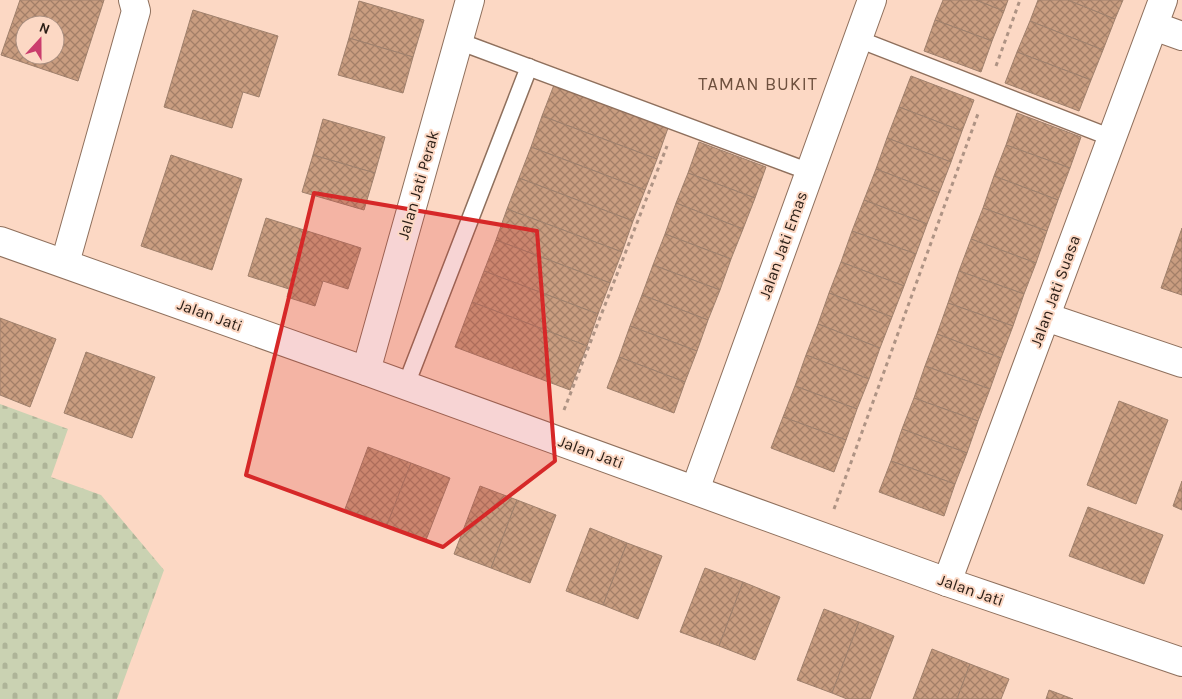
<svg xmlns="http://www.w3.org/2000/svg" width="1182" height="699" font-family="Karla,sans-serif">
<defs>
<pattern id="cemetery-stones" width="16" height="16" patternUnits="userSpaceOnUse" patternTransform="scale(1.25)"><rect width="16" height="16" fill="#cad2b2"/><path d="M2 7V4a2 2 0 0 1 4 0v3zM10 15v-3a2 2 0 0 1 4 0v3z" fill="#aeb498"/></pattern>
<pattern id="building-cross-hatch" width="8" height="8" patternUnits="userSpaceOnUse" patternTransform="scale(1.25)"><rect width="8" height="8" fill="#c99d80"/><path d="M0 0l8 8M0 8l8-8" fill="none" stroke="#a37f68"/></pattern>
</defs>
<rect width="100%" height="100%" fill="#fcd8c4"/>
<path fill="url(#cemetery-stones)" d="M0,404L68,429L51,477L101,495L164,570L117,699H0Z"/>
<g fill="url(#building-cross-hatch)" stroke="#9f806c" fill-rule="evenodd">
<path d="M20,0H104L78,81L1,55ZM25,25H55V55H25Z"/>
<path d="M943,0H976L1004,11L992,41L935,20Z"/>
<path d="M976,0H1008L1004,11Z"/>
<path d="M1038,0H1068L1115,19L1103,50L1030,21Z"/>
<path d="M1068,0H1123L1115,19Z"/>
<path d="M359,1L424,20L413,57L349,38Z"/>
<path d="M193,10L278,36L259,97L243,92L232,128L164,107Z"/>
<path d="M935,20L992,41L981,72L924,51Z"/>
<path d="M1030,21L1103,50L1091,80L1017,52Z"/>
<path d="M349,38L413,57L403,93L338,75Z"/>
<path d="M1017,52L1091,80L1079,111L1005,83Z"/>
<path d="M911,76L974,100L962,131L899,107Z"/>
<path d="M554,85L668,128L657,159L542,116Z"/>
<path d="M899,107L962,131L951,162L887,138Z"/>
<path d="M1017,113L1081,137L1070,168L1006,145Z"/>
<path d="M542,116L657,159L645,190L531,147Z"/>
<path d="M323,119L385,137L375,173L313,155Z"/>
<path d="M887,138L951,162L939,193L876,169Z"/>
<path d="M699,142L766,167L755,198L688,173Z"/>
<path d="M1006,145L1070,168L1058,200L994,176Z"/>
<path d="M531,147L645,190L633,221L519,178Z"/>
<path d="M171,155L242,179L212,270L141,246Z"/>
<path d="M313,155L375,173L364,210L302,192Z"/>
<path d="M876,169L939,193L927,224L864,200Z"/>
<path d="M688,173L755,198L743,229L676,203Z"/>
<path d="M994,176L1058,200L1047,231L983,208Z"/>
<path d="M519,178L633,221L622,252L507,209Z"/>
<path d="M864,200L927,224L916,254L852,231Z"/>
<path d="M676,203L743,229L731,259L665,234Z"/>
<path d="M983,208L1047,231L1036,263L971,239Z"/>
<path d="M507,209L622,252L610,283L496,240Z"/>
<path d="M266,218L361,248L348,289L323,281L315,306L287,297L289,289L248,276Z"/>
<path d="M1182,228V295L1161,288Z"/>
<path d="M852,231L916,254L904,286L841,262Z"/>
<path d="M665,234L731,259L720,290L653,265Z"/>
<path d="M971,239L1036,263L1024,294L959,271Z"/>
<path d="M496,240L610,283L598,314L484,271Z"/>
<path d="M841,262L904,286L892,317L829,293Z"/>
<path d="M653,265L720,290L708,320L642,295Z"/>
<path d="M484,271L598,314L587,346L472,302Z"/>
<path d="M959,271L1024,294L1013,326L948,303Z"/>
<path d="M829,293L892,317L880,348L818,324Z"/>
<path d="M642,295L708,320L697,351L630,326Z"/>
<path d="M472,302L587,346L570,390L455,347Z"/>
<path d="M948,303L1013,326L1001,358L937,334Z"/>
<path d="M0,318L56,339L30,407L0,395Z"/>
<path d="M818,324L880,348L869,379L806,355Z"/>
<path d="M630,326L697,351L685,382L619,357Z"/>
<path d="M937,334L1001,358L990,389L925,366Z"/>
<path d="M86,352L155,377L132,438L64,413Z"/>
<path d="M806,355L869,379L857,409L795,386Z"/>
<path d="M619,357L685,382L674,413L607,388Z"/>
<path d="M925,366L990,389L978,421L914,398Z"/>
<path d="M795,386L857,409L846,440L783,417Z"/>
<path d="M914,398L978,421L967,453L902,429Z"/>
<path d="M1119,401L1168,420L1136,504L1087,485Z"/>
<path d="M783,417L846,440L834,472L771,448Z"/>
<path d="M902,429L967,453L955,484L891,461Z"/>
<path d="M368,447L411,463L387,525L345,509Z"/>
<path d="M891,461L955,484L944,516L879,492Z"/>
<path d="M411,463L450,478L426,540L387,525Z"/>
<path d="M1182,481V510L1173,506Z"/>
<path d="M480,486L517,500L491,568L454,554Z"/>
<path d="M517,500L556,515L530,583L491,568Z"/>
<path d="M1088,507L1163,535L1144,584L1069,556Z"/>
<path d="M590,528L627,543L603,605L566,591Z"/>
<path d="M627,543L662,556L638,619L603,605Z"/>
<path d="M705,568L743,582L719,646L680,632Z"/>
<path d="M743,582L780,597L755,660L719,646Z"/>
<path d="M824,609L859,622L832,693L797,680Z"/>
<path d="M859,622L894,636L870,699H847L832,693Z"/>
<path d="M932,649L970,664L957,699H913Z"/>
<path d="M970,664L1009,679L1001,699H957Z"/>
<path d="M1049,690L1073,699H1046Z"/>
</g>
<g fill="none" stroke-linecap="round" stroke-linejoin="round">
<g stroke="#8f705d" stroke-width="19">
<g id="lane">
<path d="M858,39L1112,138"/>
<path d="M458,41L810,172"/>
<path d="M406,385L529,67"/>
</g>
</g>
<g stroke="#8f705d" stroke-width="30">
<g id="street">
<path d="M1154,26L1182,36"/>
<path d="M0,241L366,371L947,582L1182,662"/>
<path d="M65,263L136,11L133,0"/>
<path d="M1046,317L1182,363"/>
<path d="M366,371L470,0"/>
<path d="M695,490L872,0"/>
<path d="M947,582L1163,0"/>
</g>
</g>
<g stroke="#ae9384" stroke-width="3" stroke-dasharray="4 4" stroke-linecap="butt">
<path d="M996,66L1020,0"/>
<path d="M564,410L667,146"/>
<path d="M834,509L979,111"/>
</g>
<use href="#lane" stroke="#fff" stroke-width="16"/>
<use href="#street" stroke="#fff" stroke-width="28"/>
</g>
<path fill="#d62828" fill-opacity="0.2" stroke="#d62828" stroke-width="4" stroke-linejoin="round" d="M314,193L537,231L555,461L443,547L246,475Z"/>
<g text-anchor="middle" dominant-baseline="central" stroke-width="4" stroke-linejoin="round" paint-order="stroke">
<g font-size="16" fill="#291d15" stroke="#fcd8c4">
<text transform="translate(418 185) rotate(-74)">Jalan Jati Perak</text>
<text transform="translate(783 245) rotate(-70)">Jalan Jati Emas</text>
<text transform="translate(1055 291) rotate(-70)">Jalan Jati Suasa</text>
<text transform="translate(210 315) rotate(20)">Jalan Jati</text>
<text transform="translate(591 452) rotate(20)">Jalan Jati</text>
<text transform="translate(971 590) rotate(19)">Jalan Jati</text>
</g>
<g font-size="18" letter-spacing="1" fill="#6e503e" stroke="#fcd8c4">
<text x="758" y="84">TAMAN BUKIT</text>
</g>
</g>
<g transform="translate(40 40) rotate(21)"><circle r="24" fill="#fcd8c4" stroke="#a88d7e"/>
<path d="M0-4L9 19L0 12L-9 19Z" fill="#ca3d6d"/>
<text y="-8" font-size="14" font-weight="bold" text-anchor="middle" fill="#291d15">N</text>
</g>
</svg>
